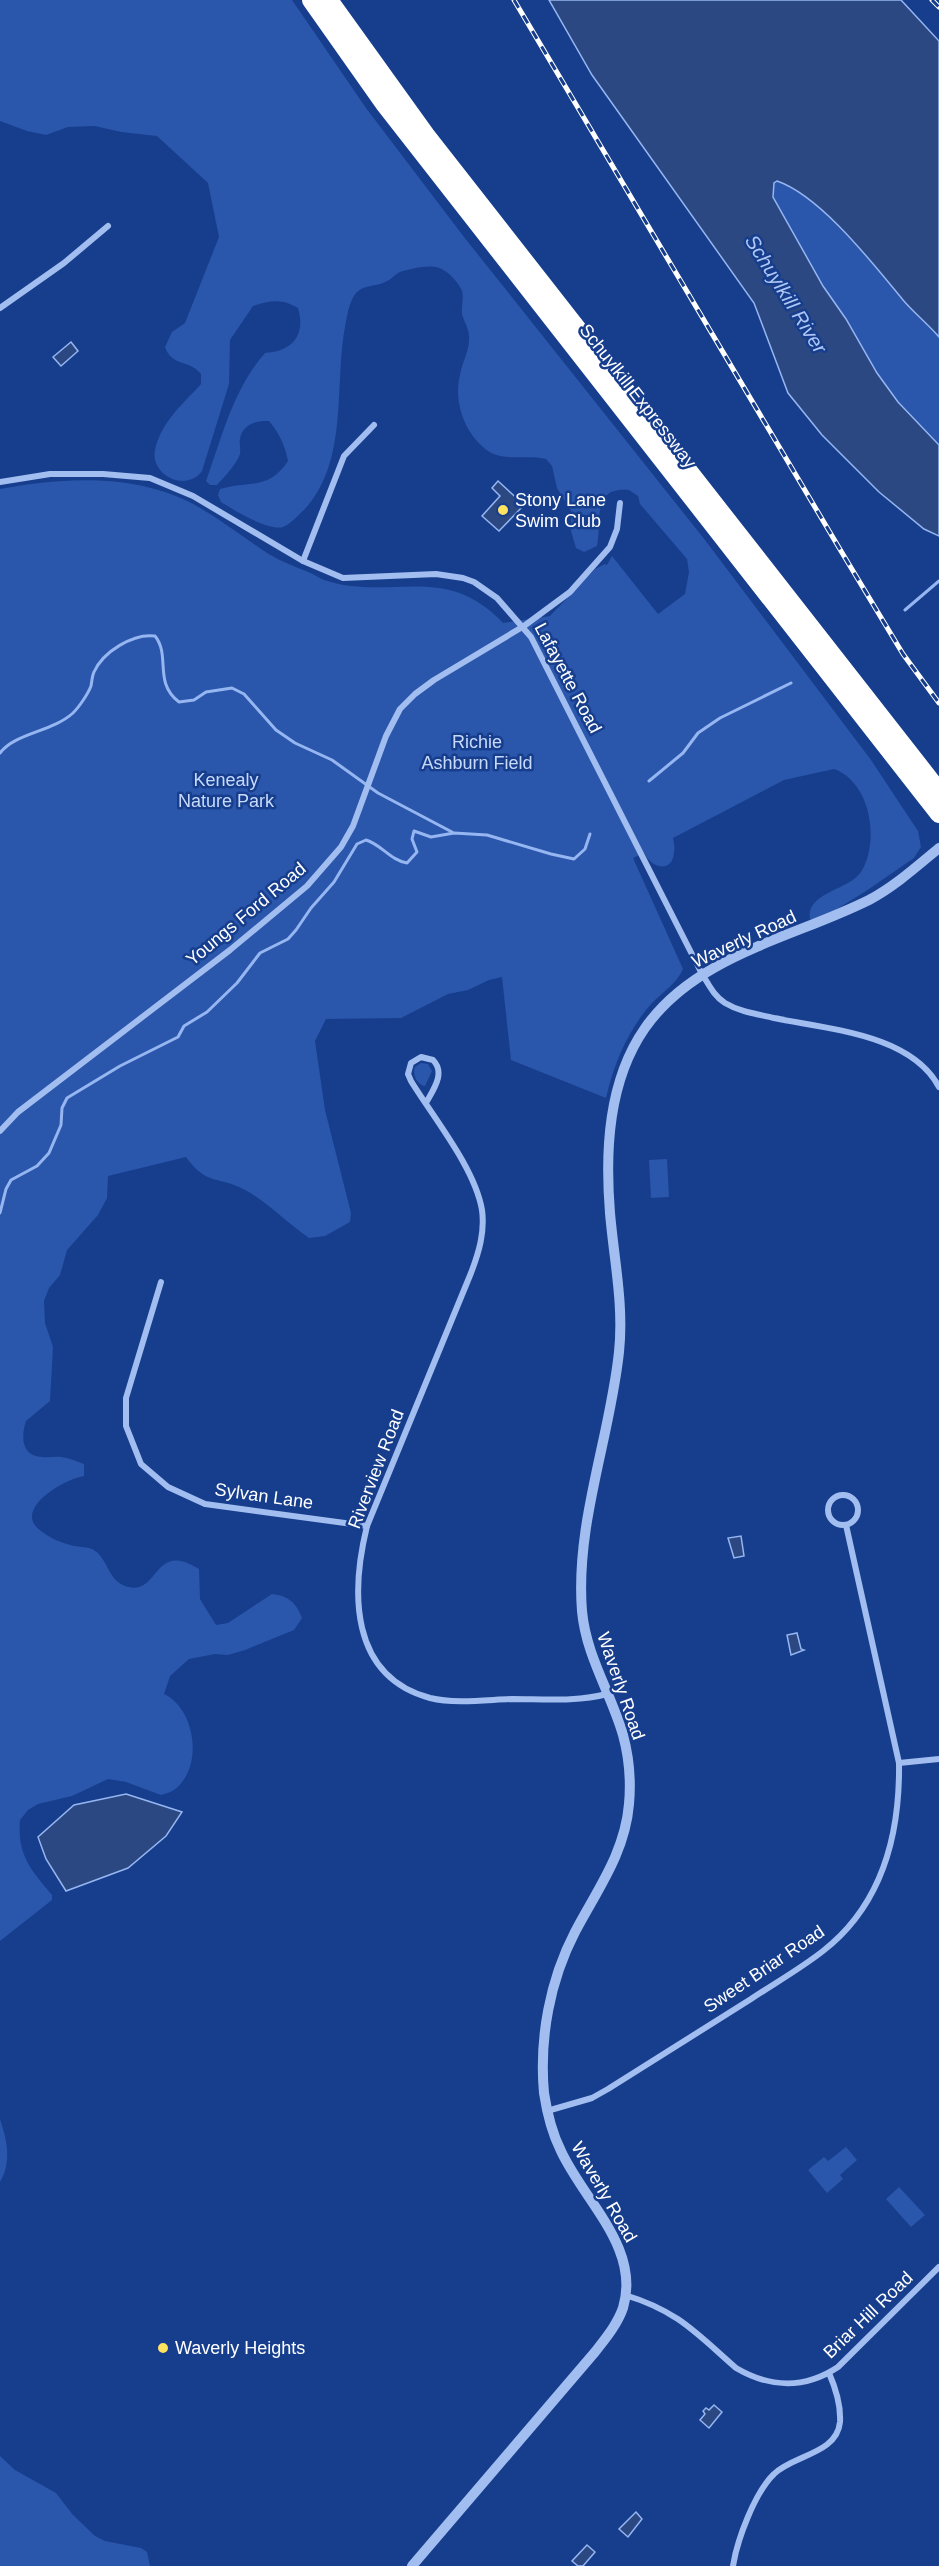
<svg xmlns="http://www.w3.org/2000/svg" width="939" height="2566" font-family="Helvetica,sans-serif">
<rect width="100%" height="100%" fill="#173e8d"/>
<g fill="#2a56ab">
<path d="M0,0H292L366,108L464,237L705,540L871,760L918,831L921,847L914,858L866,891L824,917L812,920L810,919C805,893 849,890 861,872C880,842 871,782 834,769L784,780L673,838C674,842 675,848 674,853C672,873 652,869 644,853L633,858L683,969C677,983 663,992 652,1003C628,1030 614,1063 606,1098L511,1060L502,977L489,980L468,990L448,994L401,1018L326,1019L315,1041L325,1110L351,1213L350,1222L325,1236L309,1238C288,1224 266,1201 245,1190C218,1175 208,1187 186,1157L108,1176L107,1198L98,1215L67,1250L60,1275L49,1288L44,1301L45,1323L53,1347L50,1401L26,1421C21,1436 21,1456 42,1457C48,1458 55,1456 61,1457C69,1458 76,1461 84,1464V1476C64,1479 11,1510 41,1531C51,1539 62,1543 74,1546C80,1547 87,1547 92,1549C108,1557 107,1579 125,1586C160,1598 152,1539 199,1569L200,1599L216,1625L228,1623L272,1594C288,1596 296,1602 302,1618L294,1630L245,1650L228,1655L215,1654L189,1659L170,1676L164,1694C196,1709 204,1768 174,1790C171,1792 165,1794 161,1795L126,1782L108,1779L72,1796L38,1804L28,1810L20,1820C17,1855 31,1870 52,1895V1900L0,1941V489C63,477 137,473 195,505C220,519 243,537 267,553C280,561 294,566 308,572C314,574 319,578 324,580C391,602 445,561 503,623L550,616L595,569L605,564L607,565L612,556L658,614L685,594L689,572L687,559L640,504L638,496L629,490C591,486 602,521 597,546L584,552L576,548L571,531V511L557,488L552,466L546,459C528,454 504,462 488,451C465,435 453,402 460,375C462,363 469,351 469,340C470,330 464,322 462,314C461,306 464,298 462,291C458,281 446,269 436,267C427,265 409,269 400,272C395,274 391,280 385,282C377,287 364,284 356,293C349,302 347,316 345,327C334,386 349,462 304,510C298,515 291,524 283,527C267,531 234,510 221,502L218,495L220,489C249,480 268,491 288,461C285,445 279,433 269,421C256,420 242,425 240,439C239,444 241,449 240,454C236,465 225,476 217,485H210L206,481C222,437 233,389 265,353C292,351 306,336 298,308C282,299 271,300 253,306L230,340L229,384L202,471C186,493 150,475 155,450C161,422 183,404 201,384V374C189,359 172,367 165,347L172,332L185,323L219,237L208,183L157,136L121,132L95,126L68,127L46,135L27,131L0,121Z"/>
<path d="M777,181C821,196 873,265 903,300C914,313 928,324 939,337V445L898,402L877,373L846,319L823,286L773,197L774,183Z"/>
<path d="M421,1063L428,1064L432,1071L425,1086C417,1085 412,1074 415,1067Z"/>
<path d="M667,1159L669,1197L651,1198L649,1160Z"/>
<path d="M0,2119C7,2141 12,2161 0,2182Z"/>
<path d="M846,2147L857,2160L840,2175L843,2179L827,2193L808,2170L824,2157L828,2161Z"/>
<path d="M899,2187L925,2215L911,2227L886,2199Z"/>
<path d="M0,2456L15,2470L56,2493L73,2515L95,2536L105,2541L141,2548L147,2552L150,2566H0Z"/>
</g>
<g fill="#2c4883" stroke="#95b6f1" stroke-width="1.5">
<path d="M549,0H901L939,41V337C928,324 914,313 903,300C874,265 821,196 777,181L774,183L773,197L823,286L846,319L877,373L898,402L939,445V536L924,529L879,492L822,435L788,393L754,303L592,75Z"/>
<path d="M71,342L78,351L61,366L53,357Z"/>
<path d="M498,481L524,505L499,531L482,516L500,496L492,488Z"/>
<path d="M741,1536L744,1556L734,1558L728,1538Z"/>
<path d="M797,1633L801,1649L804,1650L791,1655L787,1635Z"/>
<path d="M126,1794L182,1812L166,1836L128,1868L66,1891L46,1859L38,1837L74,1805Z"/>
<path d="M714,2405L722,2412L709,2428L700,2420L705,2414L703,2411L706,2408L709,2410Z"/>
<path d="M636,2512L642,2519L628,2537L619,2529Z"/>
<path d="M587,2545L595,2552L583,2566H578L572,2561Z"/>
</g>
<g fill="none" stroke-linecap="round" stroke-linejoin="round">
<g stroke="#95b6f1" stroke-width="3">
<path d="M905,610L939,581"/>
<path d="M0,753C15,733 52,732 73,713C79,707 88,694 91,686C92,681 92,676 94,672C103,652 133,633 155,636C171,656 153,682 179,702L194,700L206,692L232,688L244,694L276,730L295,743L332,760L378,793L452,832"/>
<path d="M649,781L683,753L698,733L720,718L791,683"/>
<path d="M0,1213L6,1189L11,1180L37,1166L49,1153L61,1125L62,1108L67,1098L120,1066L178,1037L184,1026L207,1012L237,983L260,953L288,939L296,930L311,908L334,882L357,844L366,840C382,845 390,860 407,863L417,852L412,839L414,831L431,837L454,833L487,835L551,854L574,859L585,849L590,834"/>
</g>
<g stroke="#a2bdef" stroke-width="6">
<path d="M0,308L64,263L108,226"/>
<path d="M0,482L50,474H103L150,478L193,496L303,561L343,578L436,574L463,578L474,582L497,598L531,637L702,974C709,985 714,996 725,1003C740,1012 757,1014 774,1018C827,1029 911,1034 939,1087"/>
<path d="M303,561L344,456L374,425"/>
<path d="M426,1103C433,1090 446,1073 433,1060L421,1057L411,1063L408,1074L411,1081C433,1117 475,1168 482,1210C485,1232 479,1252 471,1273L367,1526C351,1591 349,1676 430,1698C455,1704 485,1700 512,1699C543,1699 577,1702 607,1694"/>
<path d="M0,1131L18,1112L230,950L307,886L341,847L353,826L386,736L400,709L415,694L434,680L524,626L570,592L610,547L617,529L620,503"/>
<path d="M161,1282L126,1398V1426L141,1464L168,1487L205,1504L367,1526"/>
<circle cx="843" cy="1510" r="15"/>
<path d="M899,1763L939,1759"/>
<path d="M547,2111L592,2098L608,2089C655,2059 703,2029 751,1999C775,1983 800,1969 823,1951C882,1905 900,1834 899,1763L846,1525"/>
<path d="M625,2295C678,2311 696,2333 736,2368C770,2388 805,2389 838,2367L939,2267"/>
<path d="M733,2566C737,2540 755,2492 774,2474C793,2455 837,2454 840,2422C841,2405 836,2389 829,2373"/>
</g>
<path stroke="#a2bdef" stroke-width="10" d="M412,2566L595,2352C605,2339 617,2325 623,2308C641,2248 584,2201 561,2151C552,2133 547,2113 544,2093C539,2038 550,1980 575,1932C597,1890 625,1853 629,1804C631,1782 629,1757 623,1735C611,1693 586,1656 582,1611C575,1524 610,1438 619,1352C624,1305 614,1260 610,1213C605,1151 608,1081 645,1028C696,955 793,938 869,900C895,886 916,867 939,848"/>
<g stroke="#fff" stroke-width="18">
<path d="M311,0L385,105L939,814"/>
<path d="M329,0L426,135L939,791"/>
</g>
<g stroke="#fff" stroke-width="5">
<g id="rail">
<path d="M514,0L841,551L903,654L939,703"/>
<path d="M932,0L939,7"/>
</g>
</g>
<use href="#rail" stroke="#173e8d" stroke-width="3" stroke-dasharray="9" stroke-linecap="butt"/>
</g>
<g fill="#ffe260" stroke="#173e8d" stroke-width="2">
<circle cx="503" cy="510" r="6"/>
<circle cx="163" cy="2348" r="6"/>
</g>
<g text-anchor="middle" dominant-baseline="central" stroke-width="5" stroke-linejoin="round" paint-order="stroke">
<g font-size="18" fill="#fff" stroke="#173e8d">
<text transform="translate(638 396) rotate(52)">Schuylkill Expressway</text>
<text transform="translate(568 678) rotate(62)">Lafayette Road</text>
<text transform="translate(246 914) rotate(-40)">Youngs Ford Road</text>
<text transform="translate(744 939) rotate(-25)">Waverly Road</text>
<text transform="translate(376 1469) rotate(-69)">Riverview Road</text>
<text transform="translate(264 1496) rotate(8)">Sylvan Lane</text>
<text transform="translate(621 1686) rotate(71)">Waverly Road</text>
<text transform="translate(764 1969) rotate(-34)">Sweet Briar Road</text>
<text transform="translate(604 2192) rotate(60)">Waverly Road</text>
<text transform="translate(868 2315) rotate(-44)">Briar Hill Road</text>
</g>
<g font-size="18" fill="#fff" stroke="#173e8d" text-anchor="start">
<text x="515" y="500">Stony Lane<tspan x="515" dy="21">Swim Club</tspan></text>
<text x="175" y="2348">Waverly Heights</text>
</g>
<g font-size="18" fill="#c8dafb" stroke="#173e8d">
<text x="477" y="742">Richie<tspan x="477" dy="21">Ashburn Field</tspan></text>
<text x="226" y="780">Kenealy<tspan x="226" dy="21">Nature Park</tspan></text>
</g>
<g font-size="20" font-style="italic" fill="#aec7f6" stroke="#173e8d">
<text transform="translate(786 294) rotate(58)">Schuylkill River</text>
</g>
</g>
</svg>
